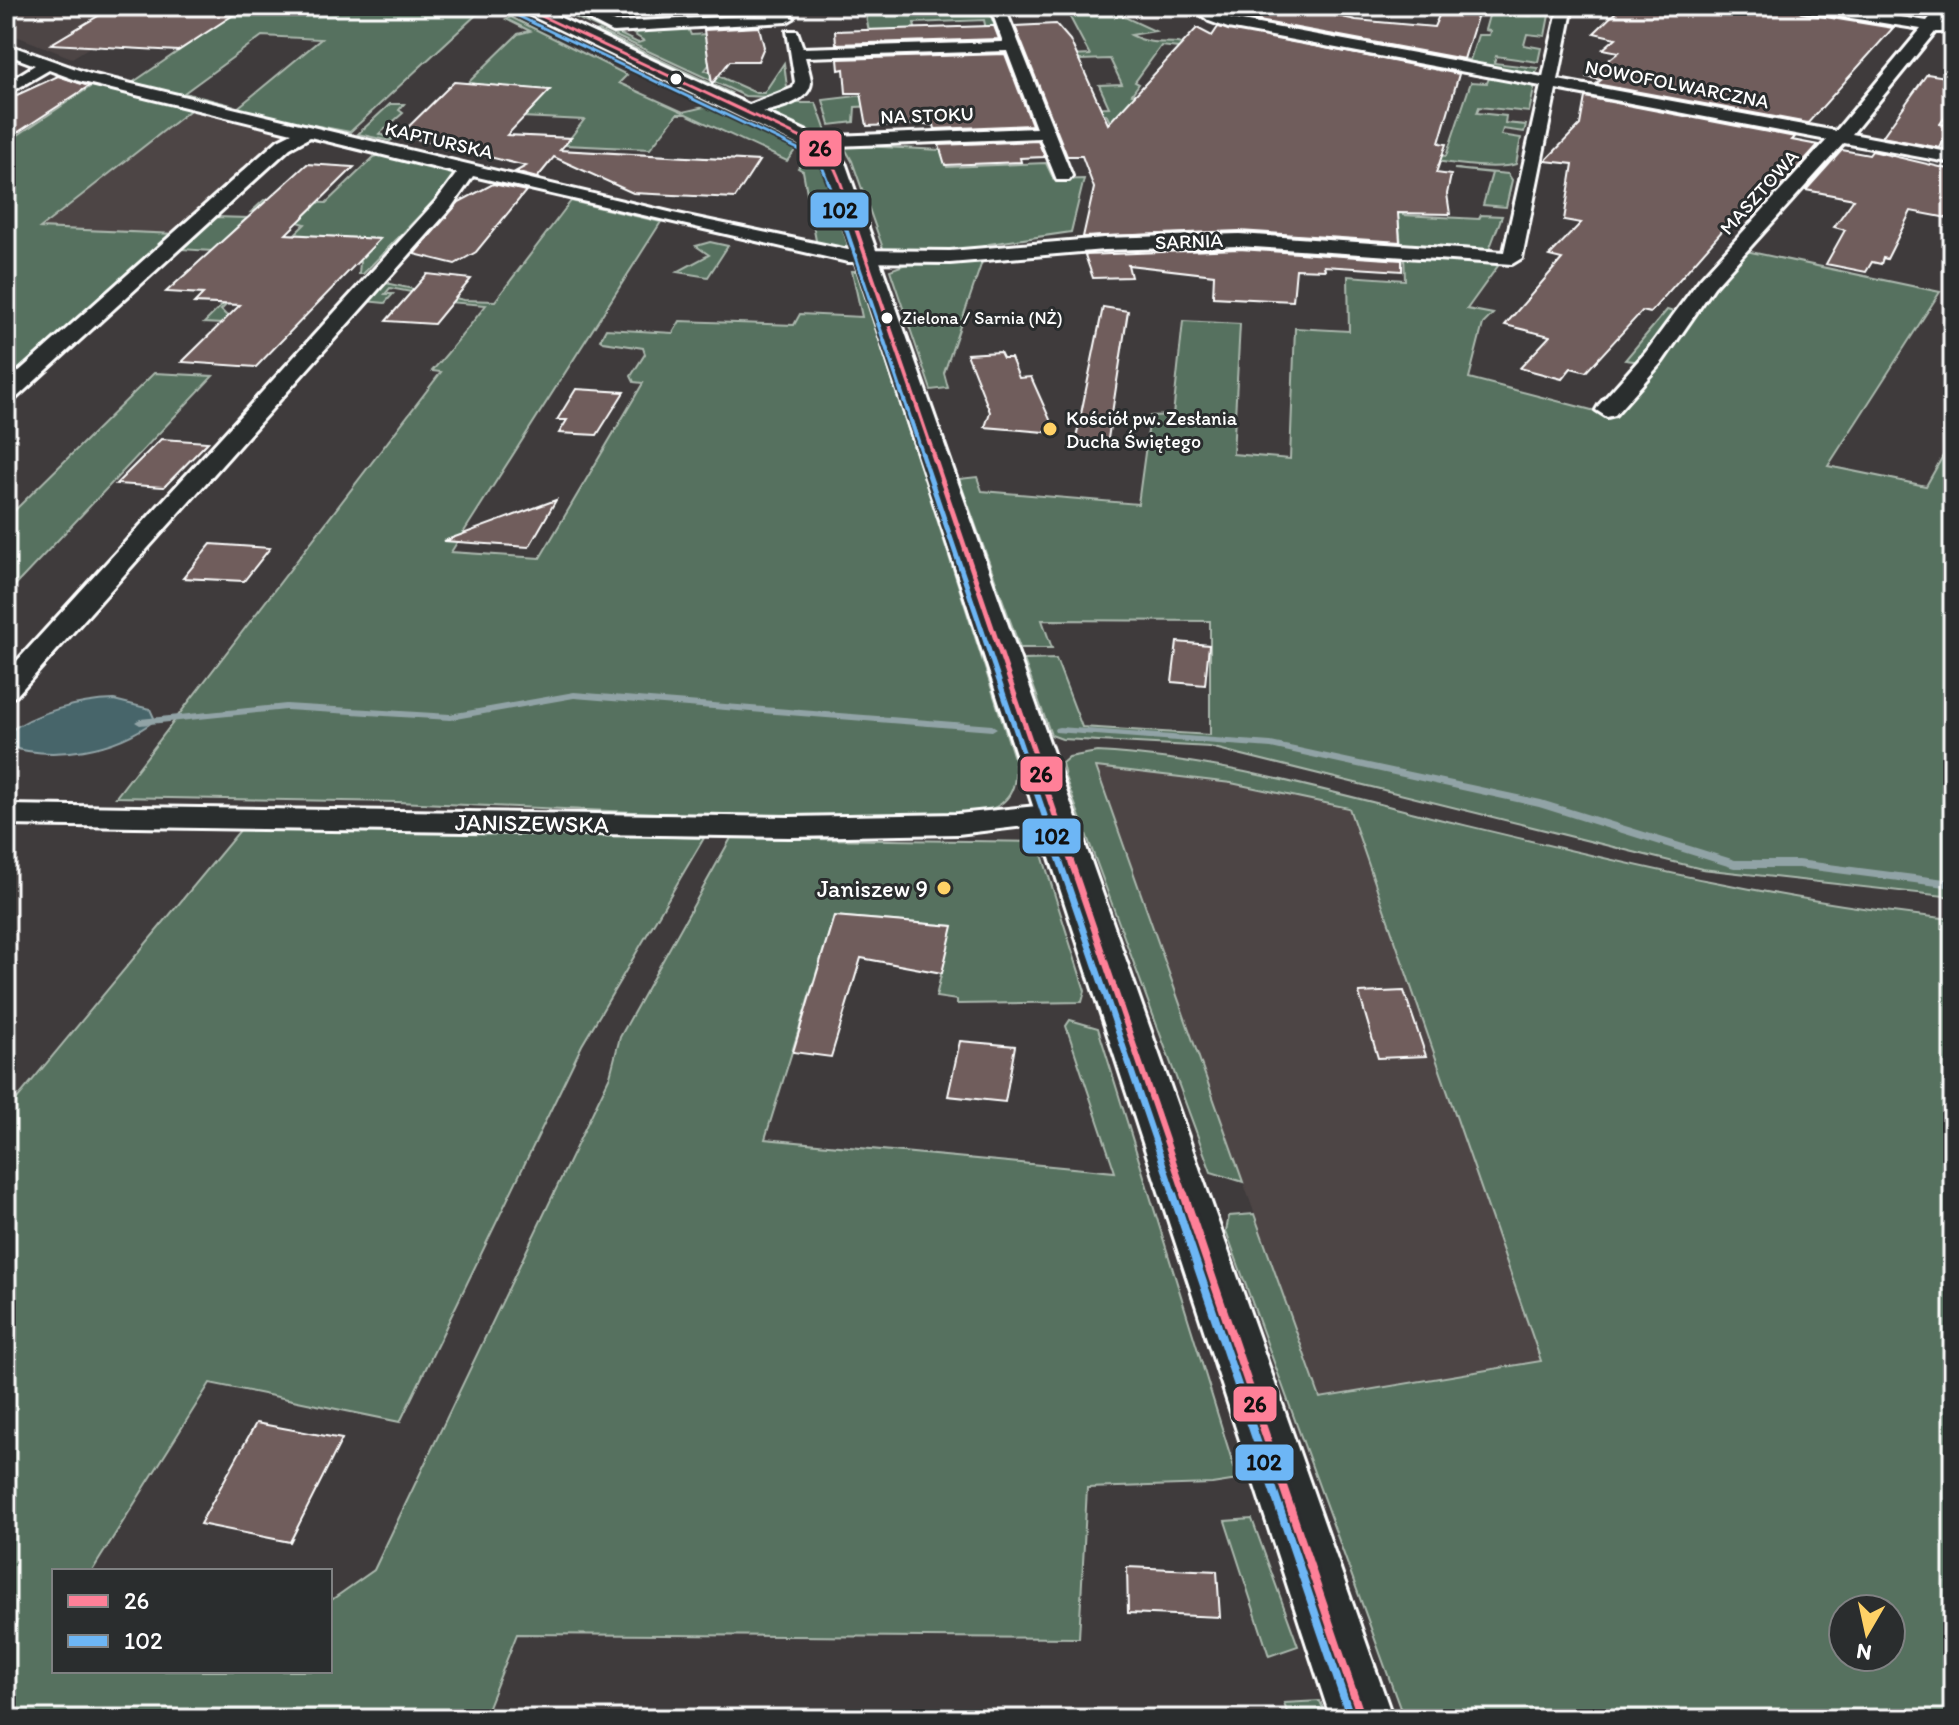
<svg xmlns="http://www.w3.org/2000/svg" width="1959" height="1725" font-family="Itim,sans-serif">
<rect width="100%" height="100%" fill="#3f3b3c"/>
<filter id="ink" filterUnits="userSpaceOnUse"><feTurbulence type="fractalNoise" baseFrequency=".0125" numOctaves="2"/><feDisplacementMap in="SourceGraphic" scale="16" xChannelSelector="R" yChannelSelector="G"/><feConvolveMatrix kernelMatrix="1 2 1 2 8 2 1 2 1" color-interpolation-filters="sRGB"/></filter>
<g filter="url(#ink)">
<g fill="#4e4545">
<path d="M6,6H156L72,58L6,32Z"/>
<path d="M189,111L287,134L175,234L39,228Z"/>
<path d="M1096,767L1231,783L1349,808L1541,1362L1320,1398Z"/>
</g>
<g fill="#57715e" stroke="#abb8ae" stroke-width="2" fill-rule="evenodd">
<path d="M244,6H488L505,15L494,12L476,15L350,132L235,110L321,39L262,36L184,93L231,105L226,107L112,81L132,83Z"/>
<path d="M551,6H562L638,43L644,41L632,33L639,28L687,26L691,35L707,34L725,44L705,70L756,93H764L784,63L787,87L770,97L745,96Z"/>
<path d="M864,6H987L1000,40L989,44L984,20L914,23L919,46L872,47Z"/>
<path d="M1064,6H1171L1170,9L1150,8L1118,14L1155,31L1131,35C1159,50 1171,35 1197,50L1161,46L1135,82L1139,84L1132,94L1206,102L1112,126L1106,114L1072,115L1069,108L1109,107L1099,85L1122,84L1110,59L1050,61L1048,57L1090,55Z"/>
<path d="M1533,8L1540,9L1539,14L1543,15L1545,9L1550,10L1545,36L1527,34L1524,45L1541,48L1538,62L1496,56L1494,63L1538,68L1536,73L1519,74L1401,50L1470,60L1478,35H1489L1490,31L1485,30L1490,12L1531,16Z"/>
<path d="M511,17L627,75L619,83L683,112L704,107L730,114L799,145L787,161L686,114H677L650,149L565,145L584,120L437,113L518,34L530,31L506,19Z"/>
<path d="M599,31L731,93L725,97L590,33Z"/>
<path d="M925,53L927,60L1012,75L1031,126L1024,129L1014,100L855,107L854,122L830,125L823,100L899,91L890,54Z"/>
<path d="M1397,59L1535,85L1529,112L1479,107L1477,113L1506,116L1505,123L1526,125L1524,132L1503,129L1501,135L1521,138L1516,164C1485,174 1401,154 1365,148L1446,156L1471,82L1487,83L1489,78L1395,61Z"/>
<path d="M93,85L189,108V111L40,228L175,234L6,383V143Z"/>
<path d="M786,103H816L828,137L812,136L767,114Z"/>
<path d="M390,104H404L399,110L403,113L379,134L393,139L390,141L358,134Z"/>
<path d="M843,145L941,150L947,167L1046,163L1054,180L1084,179L1071,232L989,244L977,249L884,251L852,161Z"/>
<path d="M809,153L821,162L849,244L846,247L817,246L803,171L798,168Z"/>
<path d="M383,154L456,171L453,181L363,274H359L360,262L271,261L221,310L229,318L223,324L204,323L305,224L298,222L313,208L251,212L264,200L326,203L374,157Z"/>
<path d="M1454,169L1508,174L1512,180L1506,207L1483,205L1492,173Z"/>
<path d="M1258,172L1403,197V215L1479,219L1481,215L1502,216L1489,250L1401,245L1398,216Z"/>
<path d="M571,201L661,222L451,552L540,558L643,383L634,382L631,376L645,354L643,348L603,342L600,340L606,329L673,333L680,321L794,325L800,314L862,317L852,271H857L1014,758C1022,809 989,812 949,818L727,816L397,802L116,797L441,372L432,371C452,349 468,328 486,305L435,301L438,297L390,288L385,294H393L385,303L364,301L381,282L464,300L495,301Z"/>
<path d="M215,217L247,218L212,251L180,249Z"/>
<path d="M710,242L728,246L708,277L677,272L709,255L696,246Z"/>
<path d="M1746,251L1940,292L1828,466L1926,486L1953,438V897L1702,869L1210,747L1062,739L1051,735L1024,660L1056,659L1082,727L1210,735V621L1042,620L1052,648H1020L959,479L977,477L982,491L1138,504L1150,416L1173,415L1183,321L1240,324L1233,454L1290,459L1295,328L1349,331L1348,276L1405,280L1404,254L1500,263L1467,309L1493,314L1483,324L1469,378L1611,415Z"/>
<path d="M983,259L944,373L948,388L931,390L890,270L906,264Z"/>
<path d="M1667,310L1677,313L1642,362L1625,360Z"/>
<path d="M154,373L213,376L6,595V519Z"/>
<path d="M1097,752C1213,758 1323,790 1435,818C1606,859 1778,902 1953,919V1719H1404L1226,1231L1229,1216L1254,1214L1320,1398L1541,1361L1349,808L1231,783L1096,767L1243,1182L1211,1172L1065,777L1062,763L1069,757ZM1891,1609V1657H1843V1609Z"/>
<path d="M383,828L704,838L582,1045L400,1422L210,1383L92,1571H54V1671H330V1601L374,1570L610,1076L620,1037L731,838L1038,842L1085,991L1082,1002L957,1004V1000L936,997L952,926L834,916L765,1139L1115,1172L1066,1026L1070,1020L1098,1028L1238,1480L1212,1484L1087,1488L1079,1638L517,1634L483,1719H6V1640L17,1621H6V1112L241,829Z"/>
<path d="M1252,1519L1298,1646L1269,1656L1225,1521Z"/>
<path d="M1320,1701L1327,1719H1289L1284,1703Z"/>
</g>
<path fill="#47656b" stroke="#91a3a6" stroke-width="2" d="M114,700L150,709L155,720C115,751 54,761 6,746V734C35,712 78,701 114,700Z"/>
<g fill="none" stroke-linecap="round" stroke-linejoin="round">
<g fill="#91a3a6" fill-rule="evenodd">
<path d="M574,692L992,725L997,728L992,731L574,698L450,720L286,710L140,725L135,722L140,719L286,704L450,714Z"/>
<path d="M1059,727L1271,742L1541,800L1735,860H1798L1953,880V888L1798,868H1734L1539,807L1271,748L1055,732L1054,730L1055,728Z"/>
</g>
</g>
<g fill="#705d5b" stroke="#fff" stroke-width="2">
<path d="M115,6H247L178,51L51,44Z"/>
<path d="M701,6H755L756,12L702,15Z"/>
<path d="M1232,6L1309,8L1308,10L1334,13L1333,15L1356,20L1434,27L1441,11L1478,14L1464,59L1232,16L1227,13Z"/>
<path d="M1622,6H1791L1801,13L1893,28L1808,123L1596,84L1601,80L1587,77L1619,52L1603,49L1616,38L1594,33Z"/>
<path d="M1056,24L1070,40L1108,124L1197,28L1212,36L1218,27L1459,74L1439,143L1446,144L1436,173L1451,175L1447,194L1450,214L1398,213L1400,242L1239,231L1083,237L1094,188L1082,156H1067L1015,26Z"/>
<path d="M989,26H994L999,39L836,44L835,31Z"/>
<path d="M759,27L764,47L758,61H730L712,84L704,30Z"/>
<path d="M1005,54L1032,125L935,129L934,125L927,124L867,126L861,93H846L844,69L839,70L838,59Z"/>
<path d="M1927,74L1953,78V106L1940,124L1951,126L1940,148L1882,137Z"/>
<path d="M58,76L89,86L6,140V100Z"/>
<path d="M454,82L550,90L507,135L571,138L560,150L759,161L735,198L633,193L554,157L537,178L515,172L526,166L400,135Z"/>
<path d="M1585,97L1795,137L1792,140L1818,145L1782,185L1765,182L1650,313L1642,311L1586,372L1571,368L1562,379L1520,368L1550,336L1505,325L1562,259L1549,256L1581,223L1564,220L1573,164L1545,161L1580,125Z"/>
<path d="M1038,141L1045,157L1020,158L1021,162L945,165L939,145Z"/>
<path d="M1842,150L1869,155L1872,151L1953,170V219L1911,211L1887,259L1883,258L1881,264L1872,262L1866,272L1826,264L1845,230L1834,227L1854,199L1806,190Z"/>
<path d="M307,164L354,167L286,234L380,239L256,367L182,362L240,305L194,303L203,294L166,292Z"/>
<path d="M493,184L526,191L476,252L455,264L414,254L459,202Z"/>
<path d="M1239,249L1402,260V271L1324,266L1325,270L1296,269L1293,301L1213,297L1214,275L1128,265L1131,277L1093,278L1085,255Z"/>
<path d="M427,274L471,279L434,324L386,321Z"/>
<path d="M1103,307L1128,311L1107,445L1075,443Z"/>
<path d="M1000,352L1003,358H1011L1019,378L1031,377L1056,433L985,427L990,412L967,354Z"/>
<path d="M576,389L624,392L597,435L559,433L567,420H557Z"/>
<path d="M161,439L208,442L164,487L116,484Z"/>
<path d="M556,500L529,547L444,541Z"/>
<path d="M211,544L270,548L244,581L183,578Z"/>
<path d="M1177,642L1209,645L1205,685L1172,682Z"/>
<path d="M834,916L953,926L942,973L861,958L831,1057L793,1052Z"/>
<path d="M1404,991L1426,1056L1378,1058L1359,993Z"/>
<path d="M960,1041L1015,1046L1005,1102L948,1096Z"/>
<path d="M256,1423L342,1439L290,1542L200,1524Z"/>
<path d="M1127,1567L1217,1571L1220,1617L1128,1613Z"/>
</g>
<g fill="none" stroke-linecap="round" stroke-linejoin="round">
<g stroke="#fff" stroke-width="6">
<g id="minor">
<path d="M562,6H581L615,22L787,14L794,18L787,22L613,32Z"/>
<path d="M990,6H1004L1072,176L1069,180H1057L1040,138L810,147L801,142L810,137L1036,128L1007,51L805,57C807,65 811,76 811,83C808,107 760,112 742,116L734,111L793,88L795,82L787,31H797L803,48L1003,42Z"/>
<path d="M1191,6H1207L1231,19L1543,77L1559,6H1573L1558,80L1836,131L1921,29L1801,10L1794,6H1829L1927,21L1940,6H1953L1941,24L1951,26V32H1935L1852,134L1953,153V163L1844,143L1714,287L1662,362L1615,415L1607,417L1596,410L1599,405L1646,352L1700,279L1827,140L1556,89L1522,258L1512,264L1239,246L1104,250L950,263L848,262L473,176L451,208L16,696L6,699V673L437,200L457,173L310,137L290,148L14,400L6,402V383L278,140L292,133L79,81L49,70L6,95V83L35,65L6,54V44L90,74L673,213L848,250L950,251L1104,238L1239,234L1504,252L1541,86L1228,28L1209,21Z"/>
<path d="M1057,804L1068,807L1073,814L1068,821L958,834L790,837L6,825V805L790,817L958,814Z"/>
</g>
</g>
<g stroke="#fff" stroke-width="6">
<path id="tertiary" d="M511,6H535L818,137L834,147L846,165L1393,1719H1331L824,165L802,147Z"/>
</g>
<use href="#minor" fill="#2a2d2e" fill-rule="evenodd"/>
<use href="#tertiary" fill="#2a2d2e" fill-rule="evenodd"/>
<g stroke="#2a2d2e" stroke-width="6">
<path id="bus-1-far4" d="M520,6L810,142C834,157 838,175 847,201"/>
</g>
<g stroke="#2a2d2e" stroke-width="8">
<path id="bus-1-far3" d="M846,199L934,456"/>
</g>
<g stroke="#2a2d2e" stroke-width="10">
<path id="bus-1-far2" d="M933,454L1044,781"/>
</g>
<g stroke="#2a2d2e" stroke-width="12">
<path id="bus-1-far1" d="M1043,779L1185,1196"/>
</g>
<g stroke="#2a2d2e" stroke-width="14">
<path id="bus-1" d="M1184,1194L1362,1719"/>
</g>
<g stroke="#2a2d2e" stroke-width="6">
<path id="bus-2-far4" d="M516,15L819,159L836,201"/>
</g>
<g stroke="#2a2d2e" stroke-width="8">
<path id="bus-2-far3" d="M836,199L923,456"/>
</g>
<g stroke="#2a2d2e" stroke-width="10">
<path id="bus-2-far2" d="M922,454L1033,781"/>
</g>
<g stroke="#2a2d2e" stroke-width="12">
<path id="bus-2-far1" d="M1032,779L1174,1196"/>
</g>
<g stroke="#2a2d2e" stroke-width="14">
<path id="bus-2" d="M1173,1194L1351,1719"/>
</g>
<use href="#bus-1-far4" stroke="#ff8098" stroke-width="3"/>
<use href="#bus-1-far3" stroke="#ff8098" stroke-width="4"/>
<use href="#bus-1-far2" stroke="#ff8098" stroke-width="5"/>
<use href="#bus-1-far1" stroke="#ff8098" stroke-width="6"/>
<use href="#bus-1" stroke="#ff8098" stroke-width="8"/>
<use href="#bus-2-far4" stroke="#6db6f5" stroke-width="3"/>
<use href="#bus-2-far3" stroke="#6db6f5" stroke-width="4"/>
<use href="#bus-2-far2" stroke="#6db6f5" stroke-width="5"/>
<use href="#bus-2-far1" stroke="#6db6f5" stroke-width="6"/>
<use href="#bus-2" stroke="#6db6f5" stroke-width="8"/>
</g>
</g>
<g fill="#fff" stroke="#2a2d2e" stroke-width="3">
<circle cx="676" cy="79" r="7"/>
<circle cx="887" cy="318" r="7"/>
</g>
<g fill="#ffd166" stroke="#2a2d2e" stroke-width="3">
<circle cx="1050" cy="429" r="8"/>
<circle cx="944" cy="888" r="8"/>
</g>
<g text-anchor="middle" dominant-baseline="central" stroke-width="6" stroke-linejoin="round" paint-order="stroke">
<g font-size="18" fill="#fff" stroke="#2a2d2e" text-anchor="start">
<text x="902" y="318">Zielona / Sarnia (NŻ)</text>
</g>
<g font-size="20" fill="#fff" stroke="#2a2d2e">
<text transform="translate(1677 84) rotate(11)">NOWOFOLWARCZNA</text>
<text transform="translate(927 115) rotate(-2)">NA STOKU</text>
<text transform="translate(439 140) rotate(13)">KAPTURSKA</text>
<text transform="translate(1759 192) rotate(-48)">MASZTOWA</text>
<text transform="translate(1189 241) rotate(-2)">SARNIA</text>
</g>
<g font-size="20" fill="#fff" stroke="#2a2d2e" text-anchor="start">
<text x="1066" y="418">Kościół pw. Zesłania<tspan x="1066" dy="23">Ducha Świętego</tspan></text>
</g>
<g font-size="24" fill="#fff" stroke="#2a2d2e">
<text transform="translate(532 823) rotate(1)">JANISZEWSKA</text>
</g>
<g font-size="24" fill="#fff" stroke="#2a2d2e" text-anchor="end">
<text x="928" y="888">Janiszew 9</text>
</g>
</g>
<g stroke="#2a2d2e" stroke-width="3">
<rect x="798" y="129" width="45" height="39" rx="8" fill="#ff8098"/>
<rect x="809" y="191" width="61" height="38" rx="8" fill="#6db6f5"/>
<rect x="1019" y="755" width="45" height="38" rx="8" fill="#ff8098"/>
<rect x="1021" y="817" width="61" height="38" rx="8" fill="#6db6f5"/>
<rect x="1232" y="1385" width="46" height="38" rx="8" fill="#ff8098"/>
<rect x="1234" y="1443" width="61" height="39" rx="8" fill="#6db6f5"/>
</g>
<g font-size="22" text-anchor="middle" font-weight="bold" fill="#111">
<text x="820" y="156">26</text>
<text x="840" y="218">102</text>
<text x="1041" y="782">26</text>
<text x="1052" y="844">102</text>
<text x="1255" y="1412">26</text>
<text x="1264" y="1470">102</text>
</g>
<rect width="1959" height="1725" fill="none" stroke="#2a2d2e" stroke-width="32"/>
<rect x="16" y="16" width="1927" height="1693" fill="none" stroke="#fff" stroke-width="3" filter="url(#ink)"/>
<rect x="52" y="1569" width="280" height="104" fill="#2a2d2e" stroke="#7f8182" stroke-width="2"/>
<rect x="68" y="1595" width="40" height="12" fill="#ff8098" stroke="#7f8182" stroke-width="2"/>
<text x="124" y="1609" font-size="24" fill="#ffffff">26</text>
<rect x="68" y="1635" width="40" height="12" fill="#6db6f5" stroke="#7f8182" stroke-width="2"/>
<text x="124" y="1649" font-size="24" fill="#ffffff">102</text>
<g transform="translate(1867 1633) rotate(189)"><circle r="38" fill="#2a2d2e" stroke="#7f8182" stroke-width="2"/>
<path d="M0-6L14 30L0 20L-14 30Z" fill="#ffd166"/>
<text y="-12" font-size="22" font-weight="bold" text-anchor="middle" fill="#ffffff">N</text>
</g>
</svg>
